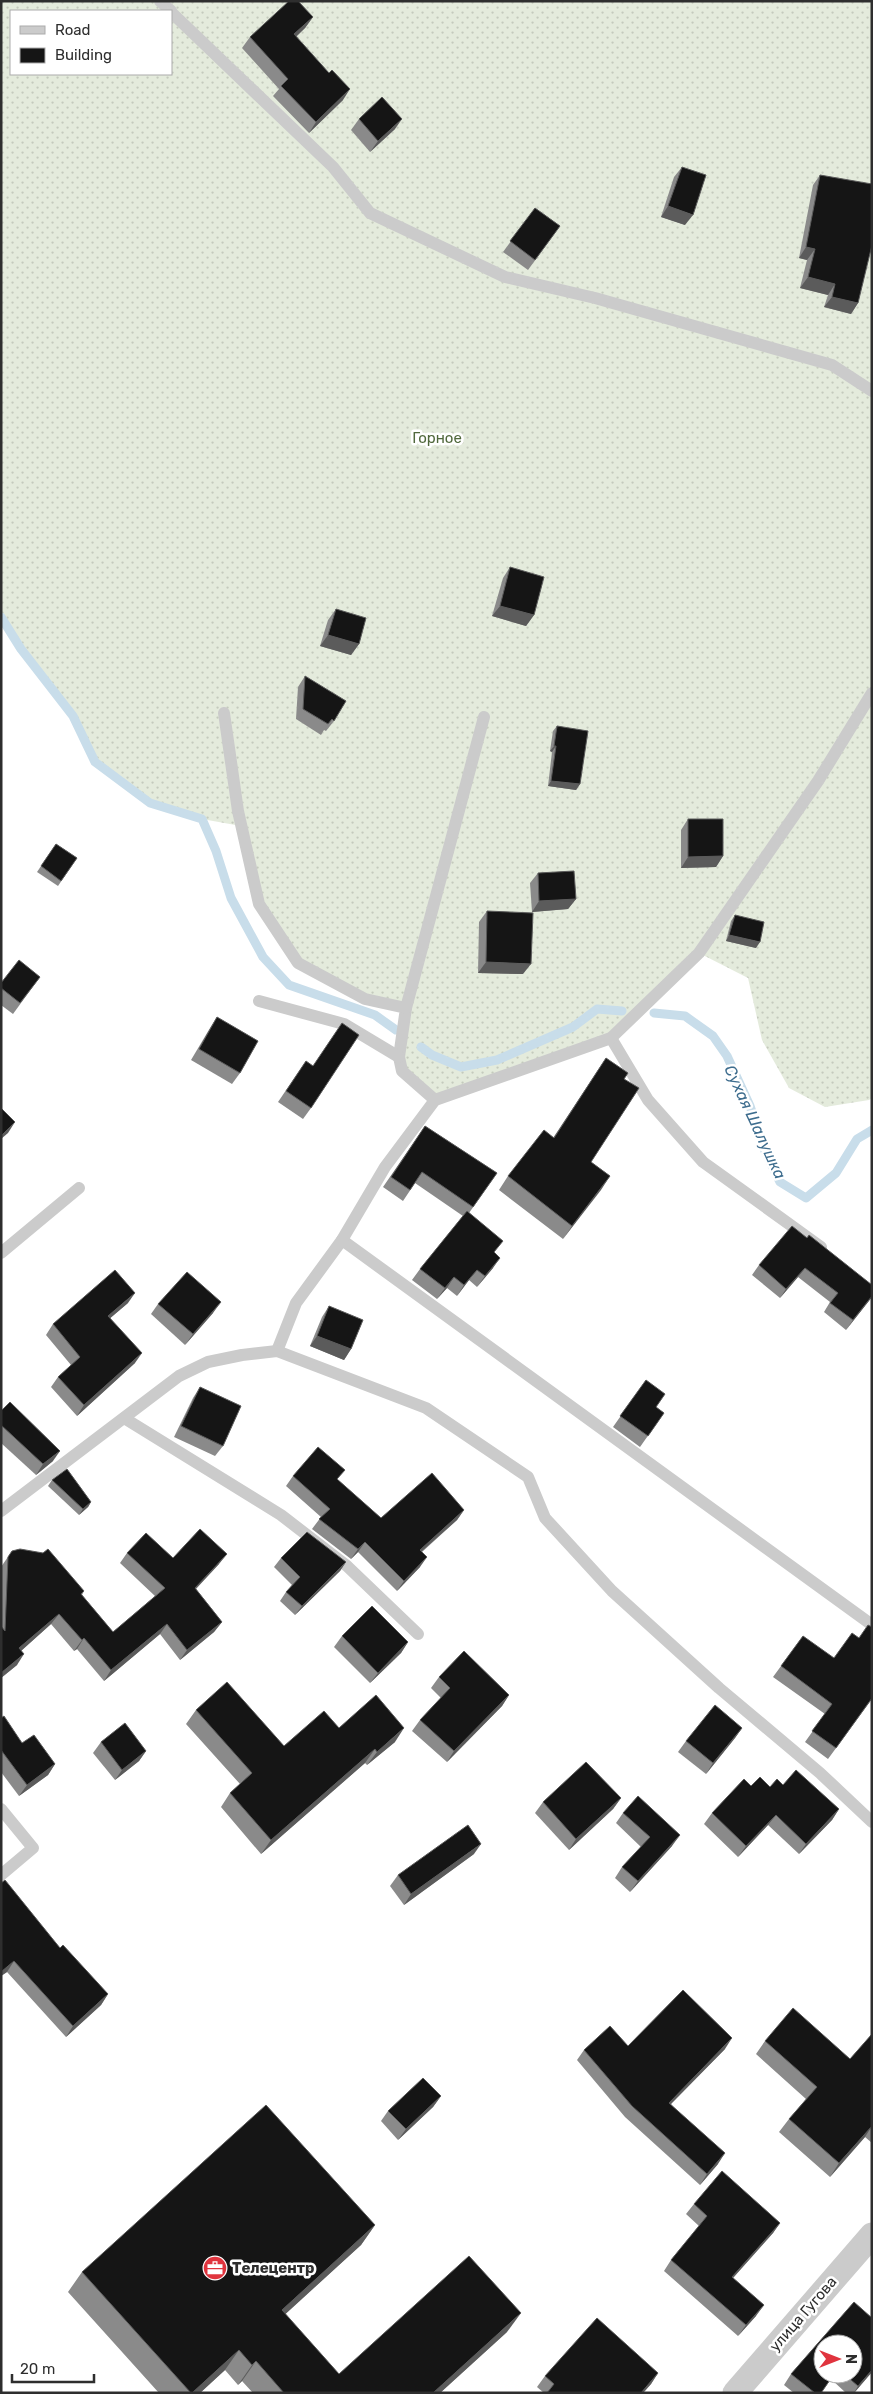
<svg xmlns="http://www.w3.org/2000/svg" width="873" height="2394" font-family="Rubik,sans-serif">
<defs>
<pattern id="grass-dots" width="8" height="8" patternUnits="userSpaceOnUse" patternTransform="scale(1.25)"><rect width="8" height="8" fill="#e4ebdc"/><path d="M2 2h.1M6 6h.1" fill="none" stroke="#c4cabd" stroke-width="1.8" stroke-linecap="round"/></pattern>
</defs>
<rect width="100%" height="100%" fill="#fff"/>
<path fill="url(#grass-dots)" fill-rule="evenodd" d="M1,1H872V1098L869,1100L825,1107L789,1088L762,1040L748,978L699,953L611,1038L435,1100L402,1071L405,1008L365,999L298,963L259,904L241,826L202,819L150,803L95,762L73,716L21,649L1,617ZM11,11H171V74H11Z"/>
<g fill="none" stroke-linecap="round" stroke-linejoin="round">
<g stroke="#c8ddea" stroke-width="9">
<path d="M1,617L21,649L73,716L95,762L150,803L202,819L216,851L231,898L263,957L289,985L375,1015L396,1030"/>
<path d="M654,1013L685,1016L713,1036L727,1056L750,1106L765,1151L780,1182L806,1198L836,1173L857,1139L872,1130"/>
<path d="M421,1047L432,1055L461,1067L497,1060L573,1027L597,1009L622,1011"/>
</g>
<g stroke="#cbcbcb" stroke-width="12">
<path d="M160,1L171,11"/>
<path d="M171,12L333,167L370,213L505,277L595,298L832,365L872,391"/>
<path d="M224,713L238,811L259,904L298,963L365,999L406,1008L399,1057L402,1071L435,1100"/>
<path d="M259,1001L344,1024L399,1057"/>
<path d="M406,1008L484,717"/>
<path d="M611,1038L648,1100L703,1162L821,1247"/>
<path d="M342,1240L872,1625"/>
<path d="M1,1253L79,1188"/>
<path d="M277,1351L296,1303L342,1240L385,1167L435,1100L611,1038L699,953L818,781L872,693"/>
<path d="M124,1418L281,1515L347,1566L418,1634"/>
<path d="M1,1511L179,1376L208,1362L242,1355L277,1351L426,1408L528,1477L545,1518L612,1591L719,1688L820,1773L872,1822"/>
<path d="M1,1809L33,1848L1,1875"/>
</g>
<path stroke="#cbcbcb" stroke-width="25" d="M735,2393L872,2235"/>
</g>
<g fill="#8a8a8a" fill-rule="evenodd">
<path d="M313,17L305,28L296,37L343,100L309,133L273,96L279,89L242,48L250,37Z"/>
<path d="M359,119L395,129L370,152L351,130Z"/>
<path d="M682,167L685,225L661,217L674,177Z"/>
<path d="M820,175L858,303L851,314L824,307L828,295L800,288L807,260L799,258L813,185Z"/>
<path d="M535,208L560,226L528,270L503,252Z"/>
<path d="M510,567L534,615L526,626L492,616L503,578Z"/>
<path d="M336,609L359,644L351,655L320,646L328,620Z"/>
<path d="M305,676L334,721L326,731L324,730L321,735L296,719L298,687Z"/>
<path d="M557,726L580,784L576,790L548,786L552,752L550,751L553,731Z"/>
<path d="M688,819L723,856L716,867L681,868V830Z"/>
<path d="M56,844L77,858L58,886L37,872Z"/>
<path d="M538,873L576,899L568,909L532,912L530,883Z"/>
<path d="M487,911L523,974L478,973L479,922Z"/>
<path d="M735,915L756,948L726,941L731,921Z"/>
<path d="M40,977L13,1014L1,1005V983Z"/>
<path d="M217,1017L240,1073L232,1084L191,1060L210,1028Z"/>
<path d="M606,1058L624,1079L591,1162L610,1176L563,1239L499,1190L508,1176L553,1138Z"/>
<path d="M306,1061L311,1108L303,1119L278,1102Z"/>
<path d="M425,1126L497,1173L469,1213L495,1253L493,1268L477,1287L469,1280L457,1296L447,1288L437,1299L412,1280L420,1269L463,1216L415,1183L403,1201L383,1187Z"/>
<path d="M807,1238L872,1285V1297L846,1330L824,1312L830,1302L798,1277L780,1298L752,1275L759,1265Z"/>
<path d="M128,1303L110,1318L135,1363L77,1416L51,1387L58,1377L71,1365L46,1335L53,1324Z"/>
<path d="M158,1304L213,1313L185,1345L151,1314Z"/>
<path d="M329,1306L351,1349L344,1360L310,1346L322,1317Z"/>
<path d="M646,1380L656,1407L664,1413L640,1447L613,1427Z"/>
<path d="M200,1387L223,1446L215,1456L174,1437L193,1398Z"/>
<path d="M1,1411L53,1461L36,1475L1,1443Z"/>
<path d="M293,1476L338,1480L381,1518L464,1510L457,1520L422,1552L420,1567L397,1591L358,1552L351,1559L312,1529L321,1517L286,1486Z"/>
<path d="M52,1480L91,1502L88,1507L79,1515L48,1486Z"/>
<path d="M12,1551L84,1591L82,1595L113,1632L155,1596L120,1563L127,1553L173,1558L219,1564L196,1589L222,1622L214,1632L180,1660L160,1634L104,1681L77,1649L74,1651L51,1624L21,1651L17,1665L1,1678V1567Z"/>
<path d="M281,1558L346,1562L340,1571L295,1615L280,1601L286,1592L292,1585L274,1567Z"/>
<path d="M342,1636L408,1642L401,1653L370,1683L334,1647Z"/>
<path d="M803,1636L872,1699L828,1759L805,1742L825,1714L773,1677Z"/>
<path d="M439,1677L509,1695L502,1706L447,1762L412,1731L420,1720L441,1698L431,1688Z"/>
<path d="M196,1710L284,1746L339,1728L395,1742L367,1765L365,1763L261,1854L221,1807L230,1793L240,1784L186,1724Z"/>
<path d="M1,1718L22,1743L55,1764L48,1775L19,1796L1,1772Z"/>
<path d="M742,1728L735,1738L706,1774L678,1752L686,1741Z"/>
<path d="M101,1742L146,1751L139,1761L115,1780L93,1753Z"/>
<path d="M783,1785L839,1809L832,1820L799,1854L768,1825L738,1857L704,1824L712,1813L751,1786L770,1787Z"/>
<path d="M621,1798L613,1809L569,1850L535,1813L543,1802Z"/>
<path d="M623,1813L672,1846L630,1892L615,1878L622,1867L641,1847L616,1823Z"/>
<path d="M474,1854L404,1905L390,1886L398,1875Z"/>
<path d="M1,1883L60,1948L108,1994L101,2005L66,2037L7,1972L1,1976Z"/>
<path d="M872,2034V2143L865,2137L830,2177L779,2132L789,2119L806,2099L756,2054L765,2041L850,2059Z"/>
<path d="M628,2046L725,2049L671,2104L718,2164L700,2185L625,2117L577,2060L584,2050Z"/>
<path d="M441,2096L433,2107L398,2140L381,2121L388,2111Z"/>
<path d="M694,2204L780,2223L773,2233L733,2278L756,2316L738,2336L664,2271L671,2260L699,2226L686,2214Z"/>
<path d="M375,2225L361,2245L285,2314L339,2374L507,2332L440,2393H253L242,2381L238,2385L225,2370L200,2393H159L68,2292L82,2272Z"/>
<path d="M854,2302L872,2372L854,2393H846L831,2379L821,2393H794L784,2385L791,2374ZM853,2344V2374H823Z"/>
<path d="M658,2373L651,2384L643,2393H544L537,2387L545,2376Z"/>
</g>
<g fill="#5b5b5b">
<path d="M313,17L305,28L287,45L294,34Z"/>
<path d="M350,89L343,100L309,133L316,122Z"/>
<path d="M402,119L395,129L370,152L378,141Z"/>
<path d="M668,206L693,215L685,225L661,217Z"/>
<path d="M806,247L815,249L807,260L799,258Z"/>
<path d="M808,277L835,284L828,295L800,288Z"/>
<path d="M832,297L858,303L851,314L824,307Z"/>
<path d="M500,606L534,615L526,626L492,616Z"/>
<path d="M328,635L359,644L351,655L320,646Z"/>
<path d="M554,746H556L552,752L550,751Z"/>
<path d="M551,781L580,784L576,790L548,786Z"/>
<path d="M723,856L716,867L681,868L688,857Z"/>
<path d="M576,899L568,909L532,912L539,901Z"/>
<path d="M729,935L760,942L756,948L726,941Z"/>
<path d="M486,962L531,964L523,974L478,973Z"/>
<path d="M15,1122L8,1133L1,1139V1136Z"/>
<path d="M610,1176L601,1190L563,1239L572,1226Z"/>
<path d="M500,1258L493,1268L477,1287L485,1276Z"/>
<path d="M805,1268L798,1277L780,1298L786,1289Z"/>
<path d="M477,1270L469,1280L457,1296L464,1285Z"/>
<path d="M454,1277L447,1288L437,1299L445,1288Z"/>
<path d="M135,1293L128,1303L101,1326L108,1316Z"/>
<path d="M872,1296V1297L846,1330L853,1320Z"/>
<path d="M221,1302L213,1313L185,1345L193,1334Z"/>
<path d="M317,1336L351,1349L344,1360L310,1346Z"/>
<path d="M142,1353L135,1363L77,1416L84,1405Z"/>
<path d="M60,1451L53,1461L36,1475L43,1464Z"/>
<path d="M91,1502L88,1507L79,1515L83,1509Z"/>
<path d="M464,1510L457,1520L413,1559L420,1550Z"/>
<path d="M365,1542L358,1552L351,1559L358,1549Z"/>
<path d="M227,1554L219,1564L187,1598L195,1588Z"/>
<path d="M427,1557L420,1567L397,1591L404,1581Z"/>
<path d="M346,1562L340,1571L295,1615L302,1606Z"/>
<path d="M59,1614L51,1624L12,1659L19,1648Z"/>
<path d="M222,1622L214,1632L180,1660L187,1650Z"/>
<path d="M167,1624L160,1634L104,1681L111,1670Z"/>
<path d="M84,1638L77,1649L74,1651L82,1640Z"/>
<path d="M408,1642L401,1653L370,1683L378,1673Z"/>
<path d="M24,1654L17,1665L1,1678V1673Z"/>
<path d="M509,1695L502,1706L447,1762L454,1751Z"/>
<path d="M404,1728L395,1742L367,1765L377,1752Z"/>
<path d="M742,1728L735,1738L706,1774L713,1763Z"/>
<path d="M375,1749L365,1763L261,1854L271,1840Z"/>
<path d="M146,1751L139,1761L115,1780L122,1770Z"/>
<path d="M55,1764L48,1775L19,1796L27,1785Z"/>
<path d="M621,1798L613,1809L569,1850L576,1839Z"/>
<path d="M839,1809L832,1820L799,1854L806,1844Z"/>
<path d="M776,1815L768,1825L738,1857L746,1846Z"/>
<path d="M680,1835L672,1846L630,1892L638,1881Z"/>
<path d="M481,1844L474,1854L404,1905L411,1894Z"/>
<path d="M14,1961L7,1972L1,1976V1972Z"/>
<path d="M108,1994L101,2005L66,2037L73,2026Z"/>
<path d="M732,2038L725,2049L662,2113L669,2103Z"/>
<path d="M441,2096L433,2107L398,2140L406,2129Z"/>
<path d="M872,2126L865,2137L830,2177L839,2163Z"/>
<path d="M725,2153L718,2164L700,2185L707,2174Z"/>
<path d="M780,2223L773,2233L724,2288L732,2277Z"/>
<path d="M375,2225L361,2245L268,2330L282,2310Z"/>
<path d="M764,2305L756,2316L738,2336L746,2325Z"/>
<path d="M521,2313L507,2332L440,2393H433Z"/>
<path d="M239,2350L225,2370L200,2393H192Z"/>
<path d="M256,2361L242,2381L238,2385L252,2365Z"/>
<path d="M872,2370V2372L854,2393L858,2386Z"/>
<path d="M658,2373L651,2384L643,2393H641Z"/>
</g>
<g fill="#151515" stroke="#5b5b5b">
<path d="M289,1H298L313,17L294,34L329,73L332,70L350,89L316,122L281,86L288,79L250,37Z"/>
<path d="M382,97L402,119L378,141L359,119Z"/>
<path d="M682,167L706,175L693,215L668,206Z"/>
<path d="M820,175L872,184V245L858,303L832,297L835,284L808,277L815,249L806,247Z"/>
<path d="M535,208L560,226L535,260L510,241Z"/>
<path d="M510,567L544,577L534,615L500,606Z"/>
<path d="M336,609L366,618L359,644L328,635Z"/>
<path d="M305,676L346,701L334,721L332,719L328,724L303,709Z"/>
<path d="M557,726L588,731L580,784L551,781L556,746H554Z"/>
<path d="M688,819H723V856L688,857Z"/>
<path d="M56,844L77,858L61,881L41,866Z"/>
<path d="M574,871L576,899L539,901L538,873Z"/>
<path d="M487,911L533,913L531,964L486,962Z"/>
<path d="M735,915L764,922L760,942L729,935Z"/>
<path d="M19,960L40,977L20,1003L1,988V983Z"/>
<path d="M217,1017L258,1041L240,1073L199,1049Z"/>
<path d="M342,1023L359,1035L311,1108L286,1091L306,1061L313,1066Z"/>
<path d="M606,1058L628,1073L624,1079L639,1088L591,1162L610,1176L572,1226L508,1176L544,1130L554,1138Z"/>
<path d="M1,1108L15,1122L1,1136Z"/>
<path d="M425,1126L497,1173L473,1207L422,1172L410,1190L391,1177Z"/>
<path d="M467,1211L503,1241L494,1252L500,1258L485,1276L477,1270L464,1285L454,1277L445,1288L420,1269Z"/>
<path d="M792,1226L807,1238L809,1235L872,1285V1296L853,1320L830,1303L838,1293L805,1268L786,1289L759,1265Z"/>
<path d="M115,1270L135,1293L108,1316L142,1353L84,1405L58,1377L80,1357L53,1324Z"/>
<path d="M187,1272L221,1302L193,1334L158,1304Z"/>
<path d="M329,1306L363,1320L351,1349L317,1336Z"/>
<path d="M646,1380L665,1394L656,1407L664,1413L648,1436L620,1416Z"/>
<path d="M200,1387L241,1406L223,1446L181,1426Z"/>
<path d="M10,1402L60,1451L43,1464L1,1425V1411Z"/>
<path d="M318,1447L345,1470L337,1479L381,1518L432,1473L464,1510L420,1550L427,1557L404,1581L365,1542L358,1549L319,1519L330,1509L293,1476Z"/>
<path d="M67,1469L91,1502L83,1509L52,1480Z"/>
<path d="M200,1529L227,1554L195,1588L222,1622L187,1650L167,1624L111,1670L84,1638L82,1640L59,1614L19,1648L24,1654L1,1673V1626L5,1631L8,1557L12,1551L20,1549L43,1553L48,1549L84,1591L81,1594L113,1632L165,1588L127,1553L146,1533L173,1558Z"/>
<path d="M307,1532L346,1562L302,1606L286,1592L300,1577L281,1558Z"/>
<path d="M372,1606L408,1642L378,1673L342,1636Z"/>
<path d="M868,1625L872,1627V1698L836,1748L812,1731L832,1704L781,1666L803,1636L834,1658L852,1633L859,1638Z"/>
<path d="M464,1651L509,1695L454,1751L420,1720L450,1688L439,1677Z"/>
<path d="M227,1682L284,1746L324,1711L339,1728L376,1695L404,1728L377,1752L375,1749L271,1840L230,1793L252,1773L196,1710Z"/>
<path d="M715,1705L742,1728L713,1763L686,1741Z"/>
<path d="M4,1716L22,1743L34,1735L55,1764L27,1785L1,1750V1718Z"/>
<path d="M125,1723L146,1751L122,1770L101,1742Z"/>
<path d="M586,1762L621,1798L576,1839L543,1802Z"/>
<path d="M796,1770L839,1809L806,1844L776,1815L746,1846L712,1813L744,1779L751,1786L760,1777L770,1787L777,1779L783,1785Z"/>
<path d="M638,1796L680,1835L638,1881L622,1867L650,1837L623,1813Z"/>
<path d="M468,1825L481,1844L411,1894L398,1875Z"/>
<path d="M5,1880L60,1948L63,1945L108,1994L73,2026L14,1961L1,1972V1883Z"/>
<path d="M683,1990L732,2038L669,2103L725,2153L707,2174L632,2106L584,2050L610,2026L628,2046Z"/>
<path d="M793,2008L850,2059L872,2034V2126L839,2163L789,2119L817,2087L765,2041Z"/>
<path d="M423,2078L441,2096L406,2129L388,2111Z"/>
<path d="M266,2105L375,2225L282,2310L339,2374L469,2256L521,2313L433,2393H284L256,2361L252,2365L239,2350L192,2393H191L82,2272Z"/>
<path d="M722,2171L780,2223L732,2277L764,2305L746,2325L671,2260L707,2216L694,2204Z"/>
<path d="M854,2302L872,2318V2370L858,2386L844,2374H853V2344H823V2374H834L821,2393H815L791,2374Z"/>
<path d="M597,2318L658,2373L641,2393H547L554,2384L545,2376Z"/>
</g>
<defs>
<g id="office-disc" transform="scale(1.25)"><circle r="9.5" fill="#e0343e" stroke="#fff"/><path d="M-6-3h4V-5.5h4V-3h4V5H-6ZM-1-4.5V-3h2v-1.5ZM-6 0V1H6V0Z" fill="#fff"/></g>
</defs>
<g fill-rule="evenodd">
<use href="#office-disc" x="215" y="2268"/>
</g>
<g text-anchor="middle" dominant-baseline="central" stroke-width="5" stroke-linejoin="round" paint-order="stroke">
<g font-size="15" fill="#50683c" stroke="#fff">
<text x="437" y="438">Горное</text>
</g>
<g font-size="15" font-weight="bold" fill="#2e2e2e" stroke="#fff" text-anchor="start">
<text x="232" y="2268">Телецентр</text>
</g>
<g font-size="15" fill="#2e2e2e" stroke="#fff">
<text transform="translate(803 2314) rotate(-49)">улица Гугова</text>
</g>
<g font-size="16" font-style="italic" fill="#3e6d8e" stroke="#fff">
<text transform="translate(755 1122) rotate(65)">Сухая Шалушка</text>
</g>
</g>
<rect width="873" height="2394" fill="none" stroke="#2e2e2e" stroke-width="5"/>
<rect x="10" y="10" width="162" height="65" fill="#ffffff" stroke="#ababab"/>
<rect x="20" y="26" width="25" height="8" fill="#cbcbcb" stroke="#ababab"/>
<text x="55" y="35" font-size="15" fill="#2e2e2e">Road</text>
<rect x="20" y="48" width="25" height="15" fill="#151515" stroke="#ababab"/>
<text x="55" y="60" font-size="15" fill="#2e2e2e">Building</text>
<g transform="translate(838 2359) rotate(90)"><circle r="24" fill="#ffffff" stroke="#ababab"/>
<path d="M0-4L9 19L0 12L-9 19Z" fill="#e0343e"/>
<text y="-8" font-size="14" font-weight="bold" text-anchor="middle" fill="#2e2e2e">N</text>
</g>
<path d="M12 2374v8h82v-8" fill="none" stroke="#2e2e2e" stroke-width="2.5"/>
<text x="20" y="2374" font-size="15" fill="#2e2e2e" stroke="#ffffff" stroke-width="4" paint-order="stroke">20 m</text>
</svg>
